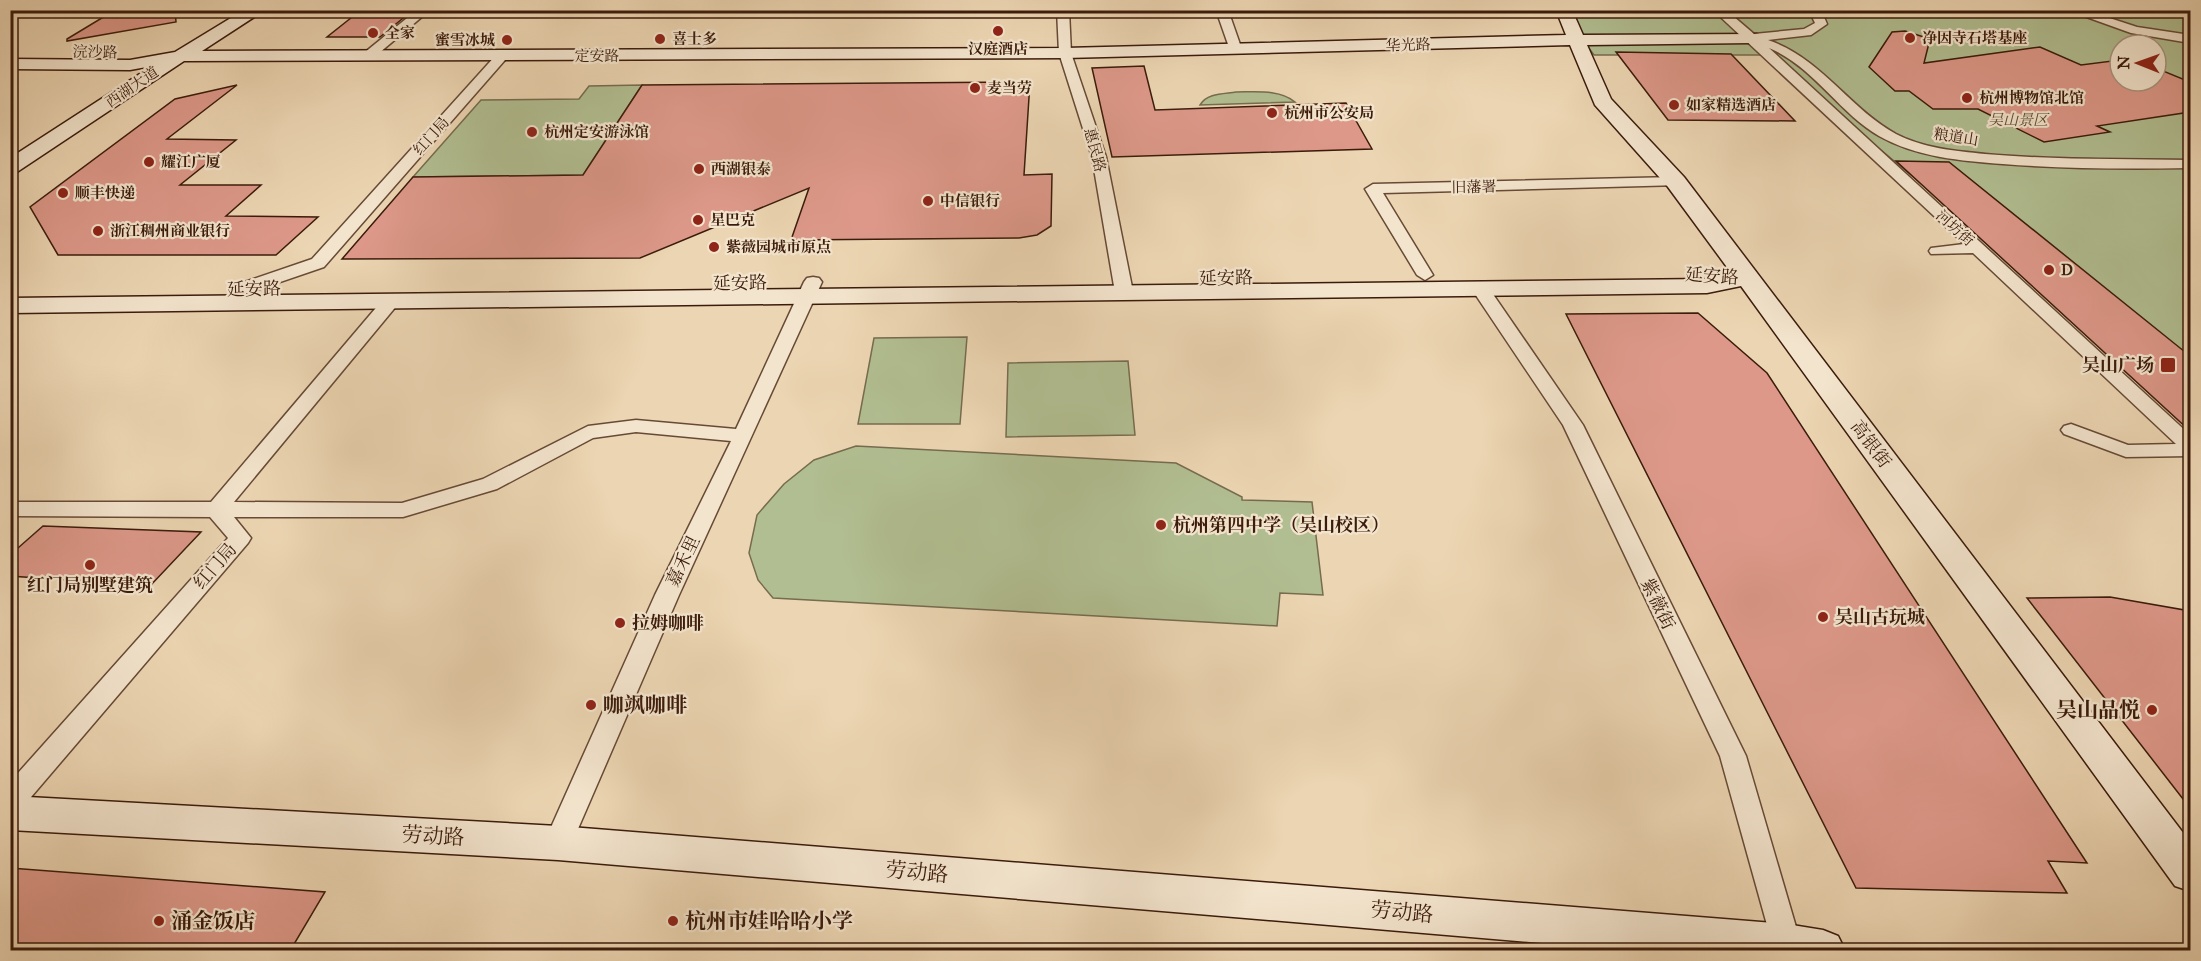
<svg xmlns="http://www.w3.org/2000/svg" width="2201" height="961" font-family="'IM FELL Great Primer','Noto Serif SC',serif">
<rect width="100%" height="100%" fill="#ecd5b2"/>
<filter id="stains"><feTurbulence type="fractalNoise" baseFrequency=".00333" numOctaves="4"/><feColorMatrix values="0 0 0 0 .2 0 0 0 0 .09 0 0 0 0 .02 0 0 0 .5 -.17"/></filter>
<radialGradient id="worn" r=".72"><stop offset=".6" stop-color="#630" stop-opacity="0"/><stop offset="1" stop-color="#630" stop-opacity=".3"/></radialGradient>
<g fill="#b1be91" stroke="#766c4e" stroke-width="1.5" fill-rule="evenodd">
<path d="M1561,11H2190V404L1765,55H1594ZM2120,45H2156V81H2120Z"/>
<path d="M642,85L583,175L413,177L481,100L579,99L589,86Z"/>
<path d="M1236,92C1255,92 1280,89 1295,102L1200,105C1207,93 1224,94 1236,92Z"/>
<path d="M967,337L960,424H858L874,338Z"/>
<path d="M1128,361L1135,435L1006,437L1008,363Z"/>
<path d="M856,446L1176,463L1242,497V500L1312,502L1323,595L1280,593L1277,626L773,598L758,580L749,553L757,515L784,484L814,460Z"/>
</g>
<g fill="#dd9889" stroke="#3b1b0b" stroke-width="1.5">
<path d="M115,10H175L176,22L67,41V39Z"/>
<path d="M361,10H413L380,37H327Z"/>
<path d="M1905,31L1930,39L1924,63L2040,47L2081,65L2120,60V81H2156V68L2190,82V112L2097,126L2110,132L2044,142L1978,109H1933L1909,91H1895L1869,67L1892,32Z"/>
<path d="M1616,52L1731,54L1795,121L1668,120Z"/>
<path d="M1144,66L1155,110L1346,103L1372,149L1112,157L1092,68Z"/>
<path d="M1030,82L1024,175L1052,174L1051,226L1037,235L1019,238L791,240L809,188L640,258L342,259L413,177L583,175L642,85Z"/>
<path d="M237,85L167,139L236,140L180,185H261L226,216L318,217L276,255H58L30,207L175,99Z"/>
<path d="M1896,161L1949,162L2190,356V431Z"/>
<path d="M1698,313L1767,373L2087,863L2048,861L2067,893L1856,888L1566,314Z"/>
<path d="M43,526L201,532L150,586L10,576V555Z"/>
<path d="M2110,597L2190,611V808L2027,598Z"/>
<path d="M10,868L325,892L290,951H10Z"/>
</g>
<g fill="none" stroke-linecap="round" stroke-linejoin="round">
<g stroke="#674a35" stroke-width="3">
<g id="street">
<path d="M417,10H430L372,59H364L362,56L364,53Z"/>
<path d="M1057,10H1069L1071,53L1106,157L1133,292L1130,296H1118L1115,292L1092,157L1059,53Z"/>
<path d="M1216,10H1228L1242,50L1240,53H1232L1230,50Z"/>
<path d="M1713,10H1726L1754,34L1804,29L1815,23L1809,10H1821L1827,24L1811,35L1768,40C1821,58 1849,108 1896,134C1923,148 1955,151 1985,154C2054,160 2122,159 2190,160V168C2128,169 2065,169 2003,164C1961,161 1916,157 1879,136C1838,112 1814,67 1769,48L2190,435V456L2126,457L2064,434L2061,430L2064,426L2071,424L2128,445L2176,444L1973,253L1931,254L1929,251L1931,248L1964,244Z"/>
<path d="M2067,10H2085L2137,27L2190,35V43L2131,33Z"/>
<path d="M501,53L507,57L505,60L324,267L248,293H236L233,289L236,285L312,259L497,54Z"/>
<path d="M1676,177L1681,179L1684,182L1681,185L1383,193L1433,275L1425,280L1417,275L1365,189L1373,184Z"/>
<path d="M813,277L819,278L822,282L679,595L568,852L558,855L548,852L544,843L655,595L731,441L636,432L593,438L497,489L403,517H234L251,538L248,543L20,810L10,813V782L228,538L210,517L10,516V502H211L386,296H398L401,300L398,304L234,502L402,503L483,479L588,426L636,420L736,429L804,282L807,278Z"/>
<path d="M1480,283L1486,284L1583,425L1746,756L1801,944L1798,950H1774L1720,756L1563,425L1471,288L1474,284Z"/>
</g>
</g>
<g stroke="#3b1b0b" stroke-width="3">
<g id="secondary">
<path d="M244,10H265L202,51L1065,48L1566,35L1556,10H1572L1583,35L1757,34L1760,38L1757,42L1751,43L1587,45L1611,99L1684,177L2190,842V891L2175,886L1741,286L1707,293L10,313V298L1707,279L1732,274L1668,187L1595,105L1570,45L1065,58L184,61L17,172L10,174V158L152,66L130,70L10,69V59L130,60L175,52Z"/>
<path d="M10,796L558,826L1786,924L1823,930L1838,936L1845,950H1625L558,860L10,830Z"/>
</g>
</g>
<use href="#street" fill="#f3e4cd" fill-rule="evenodd"/>
<use href="#secondary" fill="#f3e4cd" fill-rule="evenodd"/>
</g>
<g fill="#8f2418" stroke="#f3e4cd" stroke-width="2">
<circle cx="998" cy="31" r="6"/>
<circle cx="373" cy="33" r="6"/>
<circle cx="1910" cy="38" r="6"/>
<circle cx="660" cy="39" r="6"/>
<circle cx="507" cy="40" r="6"/>
<circle cx="975" cy="88" r="6"/>
<circle cx="1967" cy="98" r="6"/>
<circle cx="1674" cy="105" r="6"/>
<circle cx="1272" cy="113" r="6"/>
<circle cx="532" cy="132" r="6"/>
<circle cx="149" cy="162" r="6"/>
<circle cx="699" cy="169" r="6"/>
<circle cx="63" cy="193" r="6"/>
<circle cx="928" cy="201" r="6"/>
<circle cx="698" cy="220" r="6"/>
<circle cx="98" cy="231" r="6"/>
<circle cx="714" cy="247" r="6"/>
<circle cx="2049" cy="270" r="6"/>
<rect x="2160" y="357" width="16" height="16" rx="3"/>
<circle cx="1161" cy="525" r="6"/>
<circle cx="90" cy="565" r="6"/>
<circle cx="1823" cy="617" r="6"/>
<circle cx="620" cy="623" r="6"/>
<circle cx="591" cy="705" r="6"/>
<circle cx="2152" cy="710" r="6"/>
<circle cx="159" cy="921" r="6"/>
<circle cx="673" cy="921" r="6"/>
</g>
<g text-anchor="middle" dominant-baseline="central" stroke-width="4.5" stroke-linejoin="round" paint-order="stroke">
<g font-size="15" font-weight="bold" fill="#3b1b0b" stroke="#f3e4cd" text-anchor="start">
<text x="385" y="33">全家</text>
<text x="1922" y="38">净因寺石塔基座</text>
<text x="672" y="39">喜士多</text>
<text x="495" y="40" text-anchor="end">蜜雪冰城</text>
<text x="998" y="49" text-anchor="middle">汉庭酒店</text>
<text x="987" y="88">麦当劳</text>
<text x="1979" y="98">杭州博物馆北馆</text>
<text x="1686" y="105">如家精选酒店</text>
<text x="1284" y="113">杭州市公安局</text>
<text x="544" y="132">杭州定安游泳馆</text>
<text x="161" y="162">耀江广厦</text>
<text x="711" y="169">西湖银泰</text>
<text x="75" y="193">顺丰快递</text>
<text x="940" y="201">中信银行</text>
<text x="710" y="220">星巴克</text>
<text x="110" y="231">浙江稠州商业银行</text>
<text x="726" y="247">紫薇园城市原点</text>
<text x="2061" y="270">D</text>
</g>
<g font-size="15" fill="#3b1b0b" stroke="#f3e4cd">
<text transform="translate(1408 45) rotate(-2)">华光路</text>
<text transform="translate(95 52) rotate(1)">浣沙路</text>
<text x="597" y="56">定安路</text>
<text transform="translate(132 87) rotate(-34)">西湖大道</text>
<text transform="translate(431 136) rotate(-48)">红门局</text>
<text transform="translate(1956 137) rotate(9)">粮道山</text>
<text transform="translate(1095 150) rotate(75)">惠民路</text>
<text transform="translate(1474 187) rotate(-1)">旧藩署</text>
<text transform="translate(1955 228) rotate(42)">河坊街</text>
</g>
<g font-size="15" font-style="italic" fill="#5e4c33" stroke="#f3e4cd">
<text x="2018" y="120">吴山景区</text>
</g>
<g font-size="18" fill="#3b1b0b" stroke="#f3e4cd">
<text transform="translate(1712 276) rotate(4)">延安路</text>
<text transform="translate(1226 278) rotate(-1)">延安路</text>
<text transform="translate(740 283) rotate(-1)">延安路</text>
<text transform="translate(254 289) rotate(-1)">延安路</text>
<text transform="translate(1871 444) rotate(53)">高银街</text>
<text transform="translate(683 561) rotate(-64)">嘉禾里</text>
<text transform="translate(215 566) rotate(-49)">红门局</text>
<text transform="translate(1658 604) rotate(64)">紫薇街</text>
</g>
<g font-size="18" font-weight="bold" fill="#3b1b0b" stroke="#f3e4cd" text-anchor="start">
<text x="2154" y="365" text-anchor="end">吴山广场</text>
<text x="1173" y="525">杭州第四中学（吴山校区）</text>
<text x="90" y="585" text-anchor="middle">红门局别墅建筑</text>
<text x="1835" y="617">吴山古玩城</text>
<text x="632" y="623">拉姆咖啡</text>
</g>
<g font-size="21" font-weight="bold" fill="#3b1b0b" stroke="#f3e4cd" text-anchor="start">
<text x="603" y="705">咖飒咖啡</text>
<text x="2140" y="710" text-anchor="end">吴山品悦</text>
<text x="171" y="921">涌金饭店</text>
<text x="685" y="921">杭州市娃哈哈小学</text>
</g>
<g font-size="21" fill="#3b1b0b" stroke="#f3e4cd">
<text transform="translate(433 836) rotate(3)">劳动路</text>
<text transform="translate(917 872) rotate(5)">劳动路</text>
<text transform="translate(1402 912) rotate(5)">劳动路</text>
</g>
</g>
<rect width="2201" height="961" fill="none" stroke="#ecd5b2" stroke-width="36"/>
<rect x="12" y="12" width="2177" height="937" fill="none" stroke="#3b1b0b" stroke-width="3"/>
<rect x="18" y="18" width="2165" height="925" fill="none" stroke="#3b1b0b" stroke-width="1.5"/>
<g transform="translate(2138 63) rotate(271)"><circle r="28" fill="#f3e4cd" stroke="#a9947f" stroke-width="1.5"/>
<path d="M0-4.5L10 22L0 15L-10 22Z" fill="#8f2418"/>
<text y="-9" font-size="16" font-weight="bold" text-anchor="middle" fill="#3b1b0b">N</text>
</g>
<rect width="100%" height="100%" filter="url(#stains)"/>
<rect width="100%" height="100%" fill="url(#worn)"/>
</svg>
